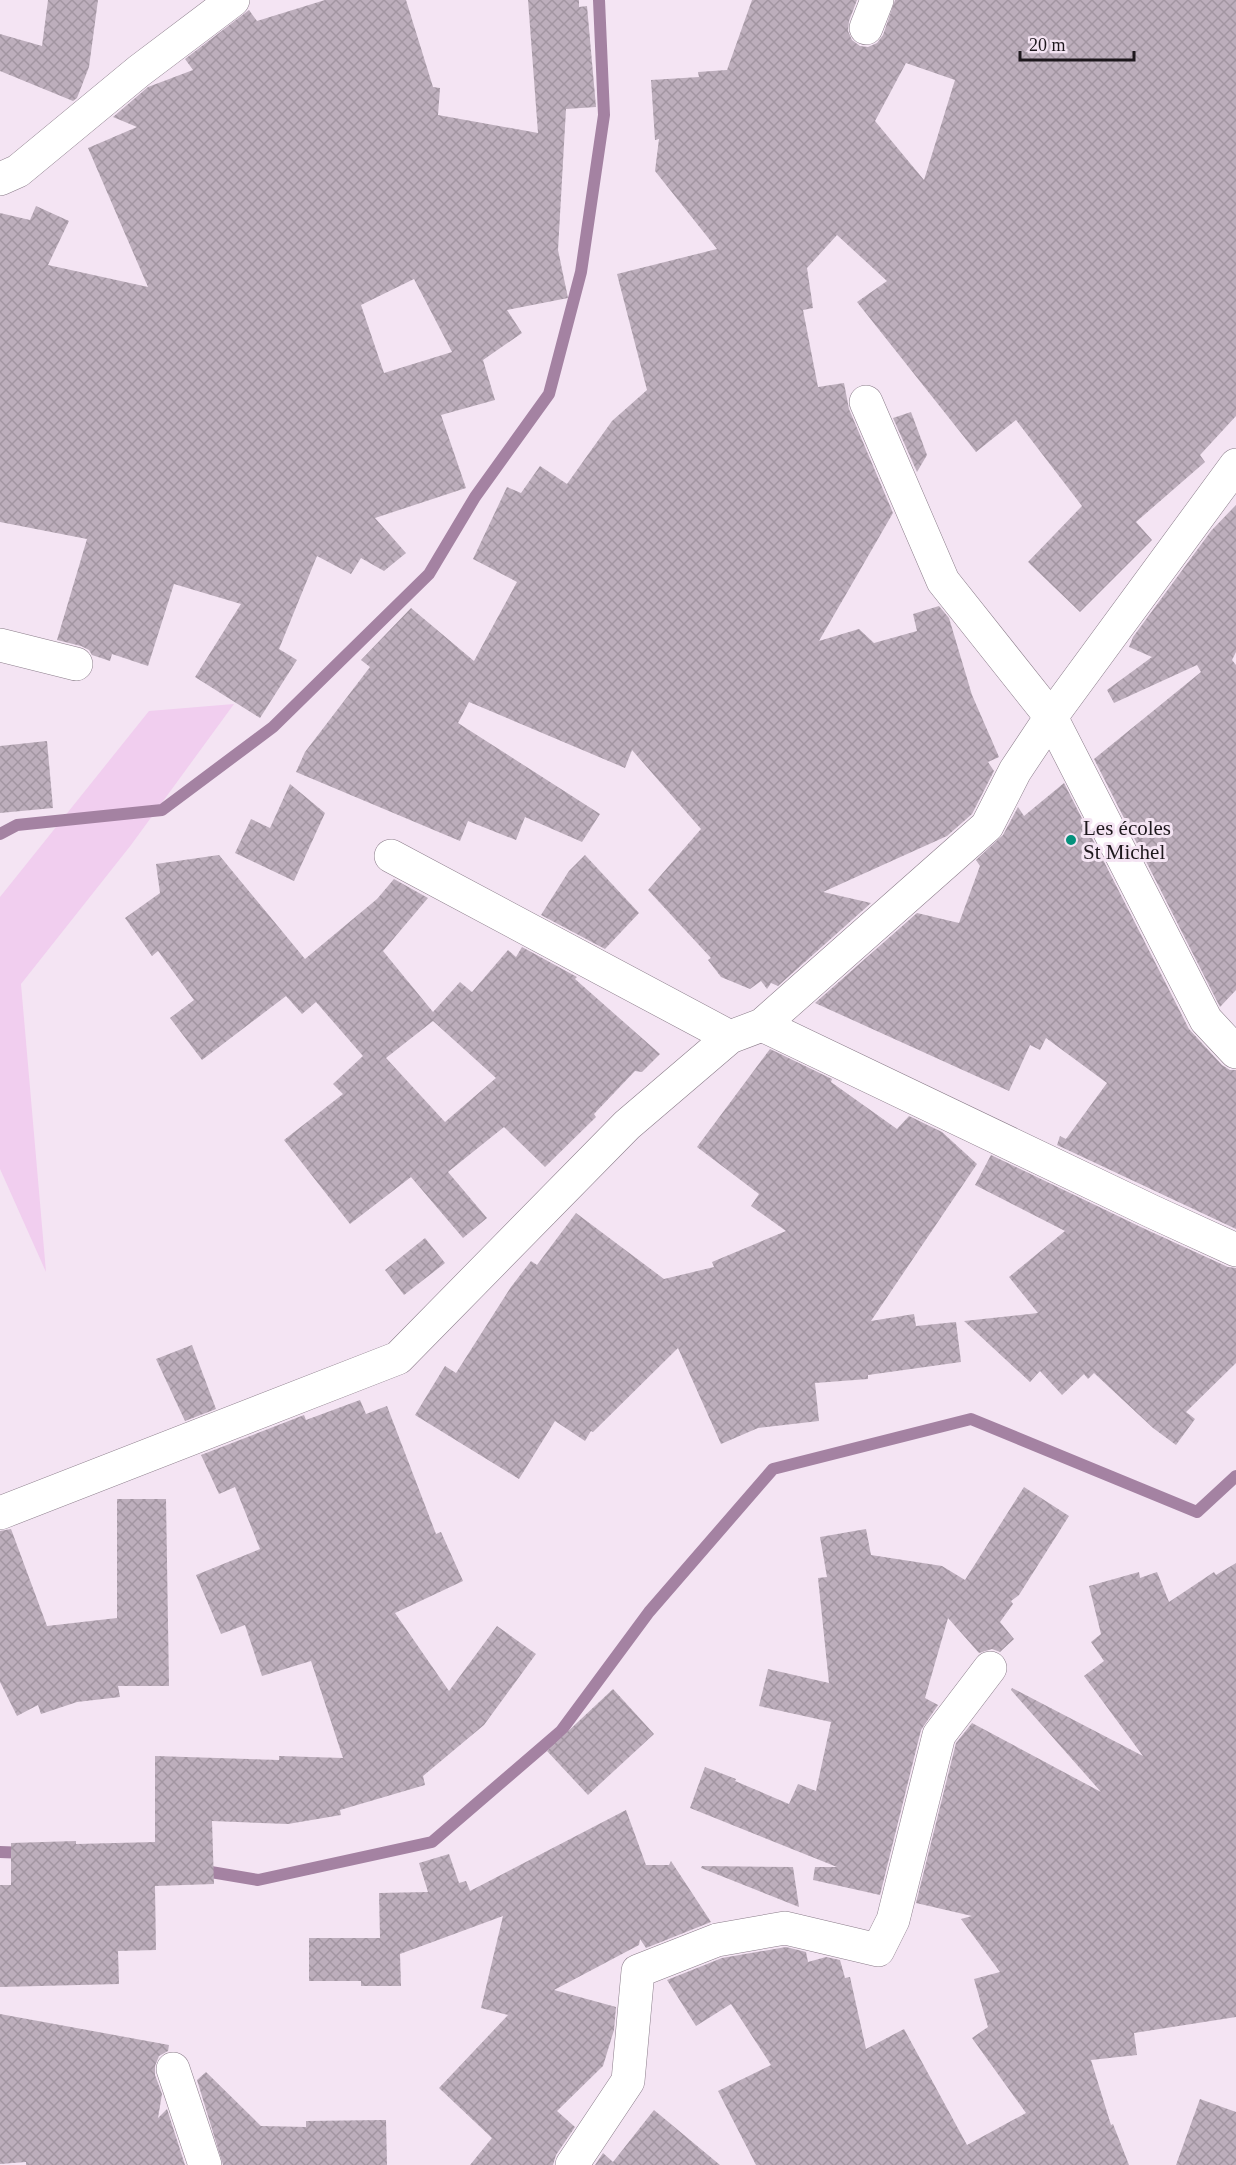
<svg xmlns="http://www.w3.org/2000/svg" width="1236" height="2165" font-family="'Times New Roman',serif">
<defs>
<pattern id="building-cross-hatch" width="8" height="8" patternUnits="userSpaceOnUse" patternTransform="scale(1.5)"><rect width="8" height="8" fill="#bdaebc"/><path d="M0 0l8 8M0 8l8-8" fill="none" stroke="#a295a1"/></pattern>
</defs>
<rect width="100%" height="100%" fill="#f4e4f3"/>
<path fill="#f1ceef" d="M234,704L131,845L21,984L46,1272L0,1169V897L149,711Z"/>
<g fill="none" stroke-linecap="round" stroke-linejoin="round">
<g stroke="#a482a2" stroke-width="12">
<path d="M0,834L17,825L162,810L273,727L429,574L475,497L549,394L581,272L604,115L599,0"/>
<path d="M0,1852L27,1853"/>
<path d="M199,1870L258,1880L432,1842L561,1731L649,1612L773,1469L971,1419L1197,1512L1236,1476"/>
</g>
</g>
<g fill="url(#building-cross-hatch)" fill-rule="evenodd">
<path d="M48,0H98L89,67L77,98L73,101L0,71V34L42,46Z"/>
<path d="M325,0H406L433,87L440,88L438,115L538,133L528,0H579V7L587,6L596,107L566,109L558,250L568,298L507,310L522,333L483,360L495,400L441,415L466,488L375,518L406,553L384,571L361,558L351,574L317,556L279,649L297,660L260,718L195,677L241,604L174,584L148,666L112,654L110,661L92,655L89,650L81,646L57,640L87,539L0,522V213L30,220L36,206L69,221L48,265L148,287L88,148L137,127L113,117L148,87L193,70L185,59L249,10L257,21ZM414,279L452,352L384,373L361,305Z"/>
<path d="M752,0H857L849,21L848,31L852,40L860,46L868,47L877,43L883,35L895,0H1236V416L1200,455L1205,462L1136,522L1152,540L1080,612L1028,562L1082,506L1016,420L976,452L857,302L887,281L837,235L807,268L813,308L803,310L818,387L844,383L849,409L893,513L819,641L859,629L874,643L917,631L913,614L939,606L949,618L972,695L999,757L988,762L994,771L972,814L947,836L823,892L871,903L778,986L771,983L767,989L761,981L750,989L721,977L708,960L711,958L648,890L701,829L632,750L625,768L469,702L458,723L600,814L582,842L525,817L516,840L468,821L460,841L296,772L305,752L370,667L361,660L411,608L474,661L517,582L473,559L507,487L521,493L540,466L567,484L612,421L647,390L617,274L717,249L655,171L659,139L655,140L651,80L699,77L698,72L727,70ZM906,63L955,80L924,180L875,121Z"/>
<path d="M911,412L927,455L917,472L893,418Z"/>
<path d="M1236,505V652L1232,660L1236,665V990L1220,1007L1094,759L1201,672L1197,665L1114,703L1107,690L1152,657L1129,647L1133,637L1211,531Z"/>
<path d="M47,741L53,808L0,813V746Z"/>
<path d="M1064,783L1189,1029L1222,1065L1230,1070H1236V1229L1057,1145L1060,1136L1066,1139L1107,1083L1046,1038L1040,1050L1030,1045L1009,1091L815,1003L917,913L959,923L980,866L976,860L1003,835L1018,807L1024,816Z"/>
<path d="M290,784L325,813L294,881L235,853L251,819L270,828Z"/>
<path d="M219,855L305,959L377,899L394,879L428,898L383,951L433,1012L460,982L472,992L508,950L516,957L522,947L577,977L575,979L660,1054L642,1072L635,1071L594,1114L596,1117L545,1167L504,1127L448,1172L487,1218L463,1238L411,1177L350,1224L284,1140L343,1094L333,1084L363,1056L316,1002L302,1014L286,996L202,1060L170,1018L194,1000L158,951L152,956L125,918L160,893L156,864ZM433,1021L496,1078L445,1122L386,1058Z"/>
<path d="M585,855L639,913L605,949L541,915L569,871Z"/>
<path d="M770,1049L832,1079L831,1082L897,1129L909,1116L942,1132L977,1164L871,1321L914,1314L916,1326L956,1322L961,1362L868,1375V1379L815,1383L819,1421L758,1428L721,1444L678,1348L593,1432L591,1431L585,1441L555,1421L519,1479L415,1415L445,1366L456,1373L511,1287L531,1261L537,1265L576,1213L664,1279L714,1267L712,1262L786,1231L751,1206L759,1194L697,1147Z"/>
<path d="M991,1155L1145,1229L1228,1267L1236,1268V1363L1186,1412L1195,1419L1176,1445L1153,1428L1094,1373L1088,1379L1084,1374L1062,1395L1040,1371L1030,1382L964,1321L1038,1313L1009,1277L1065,1231L975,1185Z"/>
<path d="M425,1238L445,1263L404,1295L385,1270Z"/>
<path d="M192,1345L216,1409L185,1421L156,1359Z"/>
<path d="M360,1400L366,1414L387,1406L436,1534L441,1532L463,1581L395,1613L449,1691L497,1626L536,1654L484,1725L423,1776L425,1785L340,1810L341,1815L288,1824L212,1821L214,1884L155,1886L156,1950L118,1951L119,1984L0,1987V1885H11V1843L76,1841V1844L155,1842V1756L279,1760V1756L343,1758L311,1661L262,1676L245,1625L221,1634L196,1575L260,1549L235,1487L219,1494L201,1455L304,1415L306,1420Z"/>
<path d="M1024,1487L1069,1516L1019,1595L1011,1601L1013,1604L1000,1622L1014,1639L1000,1652L992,1649L979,1653L948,1618L925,1698L938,1705L921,1730L880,1895L813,1880L815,1867H837L690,1808L705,1767L736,1779L735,1781L789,1804L798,1784L816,1791L831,1722L759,1706L768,1669L829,1683L818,1578L827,1577L820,1537L866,1529L871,1555L942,1566L965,1580Z"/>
<path d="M117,1499H166L169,1686H118L120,1697L77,1702L41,1714L38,1705L17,1716L0,1682V1531L11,1529L47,1626L117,1618Z"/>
<path d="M1236,1563V2017L1134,2033L1137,2055L1091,2060L1111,2125L1113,2124L1129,2165H756L718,2091L771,2065L731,2004L696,2026L667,1980L722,1958L786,1947L806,1952L808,1962L826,1957L840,1960L845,1978L850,1977L866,2049L904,2029L967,2145L1026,2113L972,2038L988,2027L974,1979L1000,1972L961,1919L972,1916L916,1903L956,1743L972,1723L1101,1792L1011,1690L1012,1688L1143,1756L1084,1676L1104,1661L1091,1642L1101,1634L1089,1586L1139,1572L1140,1578L1157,1572L1169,1602L1214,1572L1216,1575Z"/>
<path d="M613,1689L654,1734L588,1795L547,1751Z"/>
<path d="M626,1810L646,1865H669L671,1861L711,1922L646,1948L640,1939L639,1945L554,1990L616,2007L614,2030L603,2066L557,2111L575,2127L556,2155L553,2165H470L492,2138L439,2088L508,2015L481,2008L503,1916L400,1954L401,1986H361V1981H309V1938H380L379,1893L428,1892L419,1863L449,1854L459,1883L466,1881L470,1891Z"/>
<path d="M702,1866L793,1867L799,1907L701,1868Z"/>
<path d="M0,2014L169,2045L168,2051L159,2056L155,2066V2075L162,2094L158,2118L167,2109L185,2165H26V2162L0,2164Z"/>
<path d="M206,2072L261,2126L306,2127V2121L386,2120L387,2165H223L197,2080Z"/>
<path d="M1200,2099L1236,2112V2165H1176Z"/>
<path d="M654,2110L720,2165H595L603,2153L613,2162Z"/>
</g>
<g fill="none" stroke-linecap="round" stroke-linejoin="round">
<g stroke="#8a7c89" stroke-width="34">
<g id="minor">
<path d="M866,28L877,0"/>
<path d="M0,179L18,171L139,71L233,0"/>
<path d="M866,402L943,581L1051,717L1206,1020L1236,1052"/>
<path d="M0,645L76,664"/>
<path d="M391,856L730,1037"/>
<path d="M762,1025L1153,1212L1236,1250"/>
<path d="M0,1513L398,1358L627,1125L730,1037L762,1025L987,826L1015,771L1051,717L1236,465"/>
<path d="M173,2069L205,2165"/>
<path d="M572,2165L628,2081L638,1971L717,1940L785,1928L878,1950L893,1920L939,1735L990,1668"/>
</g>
</g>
<use href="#minor" stroke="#fff" stroke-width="33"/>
</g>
<circle fill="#04917c" stroke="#f4e4f3" stroke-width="2" cx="1071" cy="840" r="6"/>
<g text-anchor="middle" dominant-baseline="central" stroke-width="6" stroke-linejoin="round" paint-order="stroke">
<g font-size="21" fill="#1d171c" stroke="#f4e4f3" text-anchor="start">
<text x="1083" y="828">Les écoles<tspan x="1083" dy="24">St Michel</tspan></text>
</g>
</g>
<path d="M1020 51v9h114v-9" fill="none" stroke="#1d171c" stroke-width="3"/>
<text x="1029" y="51" font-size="18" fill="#1d171c" stroke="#f4e4f3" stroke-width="4.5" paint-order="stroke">20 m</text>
</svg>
